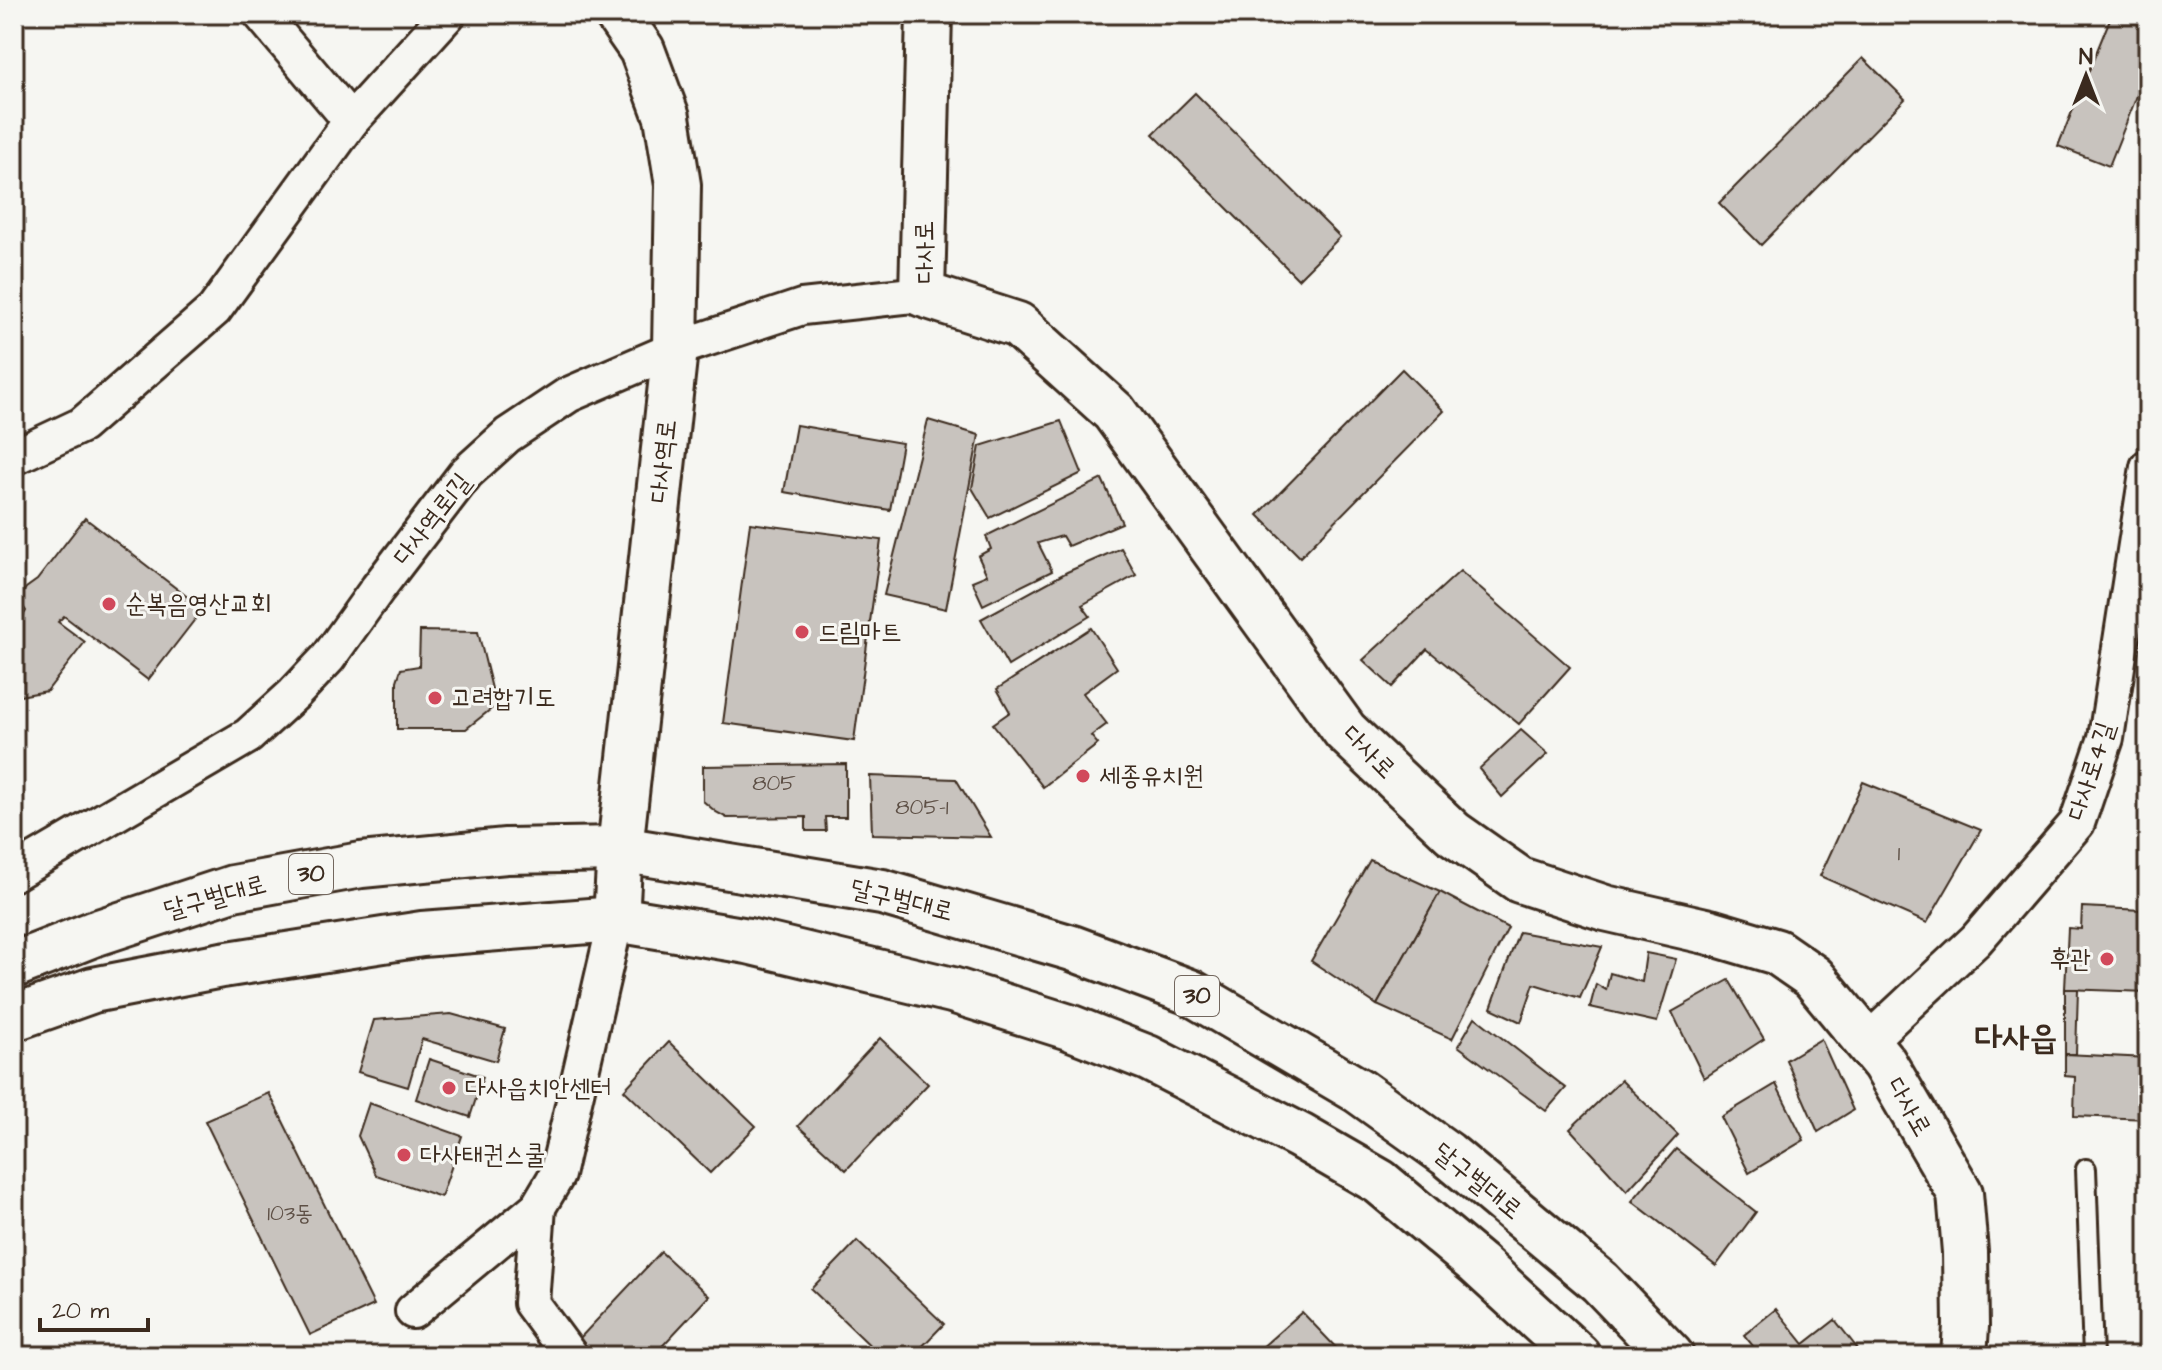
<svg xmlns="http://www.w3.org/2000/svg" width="2162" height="1370" font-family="'Architects Daughter','Poor Story',sans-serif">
<rect width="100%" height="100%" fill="#f6f6f2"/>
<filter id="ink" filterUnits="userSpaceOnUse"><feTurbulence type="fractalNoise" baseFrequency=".0125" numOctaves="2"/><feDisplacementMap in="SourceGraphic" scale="16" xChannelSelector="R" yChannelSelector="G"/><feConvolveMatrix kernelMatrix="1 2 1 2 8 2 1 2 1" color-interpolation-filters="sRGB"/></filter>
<g filter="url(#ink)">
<g fill="#c8c3be" stroke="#3b2a1e" stroke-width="2">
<path d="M2112,14H2148V68L2109,166L2058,146Z"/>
<path d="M1863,58L1905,99L1761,245L1719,203Z"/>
<path d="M1195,93L1340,237L1298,279L1153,134Z"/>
<path d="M1402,369L1444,411L1300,557L1258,515Z"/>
<path d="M928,420L979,435L946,609L884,595Z"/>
<path d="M1061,421L1082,473L990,518L972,488L980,446Z"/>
<path d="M796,425L902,443L890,510L784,492Z"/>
<path d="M1102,479L1122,523L1068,546L1062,536L1038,543L1052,571L983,605L972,581L987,575L978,556L991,549L986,536Z"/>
<path d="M85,518L203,609L148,680L64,616L58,622L85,642L47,691L14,697V631L26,611L18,599L26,588L37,580Z"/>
<path d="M750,523L881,540L854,741L723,723Z"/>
<path d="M1121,548L1136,575L1082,605L1090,616L1008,666L981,619L1067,572Z"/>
<path d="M1460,571L1570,667L1519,724L1427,649L1392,687L1363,660Z"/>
<path d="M1091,628L1117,668L1083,693L1107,724L1091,736L1098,744L1043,787L993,724L1010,712L997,689Z"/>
<path d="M420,631L478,632L496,705L466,729H397V681L401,669L419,666Z"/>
<path d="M1521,730L1548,754L1502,797L1479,769Z"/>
<path d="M846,764V817H825L826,831H806V817L727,818L716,812L703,801V766Z"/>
<path d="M870,776L956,779L991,837L872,834Z"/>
<path d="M1863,782L1981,830L1927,923L1820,876Z"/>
<path d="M1370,860L1440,892L1377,1005L1311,961Z"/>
<path d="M1440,892L1508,928L1452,1039L1377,1005Z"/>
<path d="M2082,907L2142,910L2141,929L2148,930V992L2065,989L2068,928L2081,929Z"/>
<path d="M1519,932L1602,947L1580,998L1534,984L1521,1022L1491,1008Z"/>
<path d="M1646,953L1676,959L1657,1022L1590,1007L1596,984L1606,990L1610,973L1642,982Z"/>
<path d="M1729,980L1764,1039L1704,1078L1672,1012Z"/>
<path d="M2065,989H2078L2076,1054H2065Z"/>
<path d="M451,1014L505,1029L496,1061L422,1039L408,1087L358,1072L374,1020Z"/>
<path d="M1475,1017L1566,1088L1546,1111L1458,1046Z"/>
<path d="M880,1038L928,1084L846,1170L798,1126Z"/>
<path d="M1821,1039L1853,1110L1818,1132L1786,1060Z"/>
<path d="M669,1042L756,1126L710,1173L624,1090Z"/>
<path d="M2065,1054L2148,1058V1119L2074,1116L2075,1077L2065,1076Z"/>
<path d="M429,1059L483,1077L470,1117L416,1099Z"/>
<path d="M1621,1080L1678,1135L1627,1191L1570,1129Z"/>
<path d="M1776,1084L1804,1140L1749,1173L1721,1117Z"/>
<path d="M269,1093L374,1305L310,1335L205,1121Z"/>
<path d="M369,1103L462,1136L441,1197L376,1175L358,1136Z"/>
<path d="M1676,1149L1756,1212L1716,1266L1632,1201Z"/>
<path d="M857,1241L944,1324L913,1356H881L811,1289Z"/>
<path d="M661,1252L709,1296L653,1356H597L579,1339Z"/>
<path d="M1776,1309L1804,1344L1835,1320L1857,1348L1847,1356H1761L1744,1335Z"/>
<path d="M1302,1312L1344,1356H1252Z"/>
<path d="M25,1346L29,1356H14V1351Z"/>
</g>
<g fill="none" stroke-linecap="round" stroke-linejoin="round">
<g stroke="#3b2a1e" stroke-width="24">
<path id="service" d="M2086,1169L2093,1356"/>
</g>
<g stroke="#3b2a1e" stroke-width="40">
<g id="minor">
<path d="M261,14L351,121"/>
<path d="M14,457L82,425L214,310L351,121L448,14"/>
<path d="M14,873L248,736L294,694L328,658L378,588L466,473L508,435L568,395L675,349L802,307L922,294"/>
<path d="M1867,1042L1976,940L2077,823L2106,738L2148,467"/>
<path d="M538,1207L531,1303L570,1356"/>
<path d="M413,1311L538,1207L557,1175L616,919"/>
</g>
</g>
<g stroke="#3b2a1e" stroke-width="50">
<g id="tertiary">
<path d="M929,14L922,294L1018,325L1114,412L1345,731L1453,833L1520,880L1605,908L1710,932L1777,952L1813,977L1884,1063L1960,1193L1965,1252L1966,1326L1964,1356"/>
<path d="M616,919L620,849L675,349L678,185L667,117L642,50L617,14"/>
</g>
</g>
<g stroke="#3b2a1e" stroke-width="50">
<g id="primary">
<path d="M14,965L93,934L233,888L361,865L506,851L620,849L882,892L1072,948L1190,992L1359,1091L1447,1154L1600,1282L1671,1356"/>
<path d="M14,1018L93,990L222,965L422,934L616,919L748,941L952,990L1069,1027L1148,1058L1300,1136L1380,1182L1478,1264L1578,1356"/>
</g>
</g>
<use href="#service" stroke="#f6f6f2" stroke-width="18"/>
<use href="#minor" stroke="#f6f6f2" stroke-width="34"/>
<use href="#tertiary" stroke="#f6f6f2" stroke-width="44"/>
<use href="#primary" stroke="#f6f6f2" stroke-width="44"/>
</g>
</g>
<g fill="#d1495b" stroke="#f6f6f2" stroke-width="3">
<circle cx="109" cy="604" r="8"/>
<circle cx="802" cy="632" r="8"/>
<circle cx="435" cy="698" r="8"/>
<circle cx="1083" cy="776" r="8"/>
<circle cx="2107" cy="959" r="8"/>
<circle cx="449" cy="1088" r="8"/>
<circle cx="404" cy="1155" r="8"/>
</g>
<g text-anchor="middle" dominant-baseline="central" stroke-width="6" stroke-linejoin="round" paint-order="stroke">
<g font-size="22" fill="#5e5046">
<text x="774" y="783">805</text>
<text x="922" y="807">805-1</text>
<text x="1899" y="853">1</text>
<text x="290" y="1213">103동</text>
</g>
<g fill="#f6f6f2" stroke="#73675e" stroke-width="2">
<rect x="289" y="854" width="44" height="40" rx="6"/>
<rect x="1175" y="976" width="44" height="40" rx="6"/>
</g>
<g font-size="24" font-weight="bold" fill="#3b2a1e">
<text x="311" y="874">30</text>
<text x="1197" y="996">30</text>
</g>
<g font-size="26" fill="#3b2a1e" stroke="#f6f6f2">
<text transform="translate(925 252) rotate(-91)">다사로</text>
<text transform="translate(663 461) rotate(-84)">다사역로</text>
<text transform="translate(432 519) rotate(-52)">다사역로1길</text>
<text transform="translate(1369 752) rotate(45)">다사로</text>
<text transform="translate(2091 771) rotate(-72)">다사로4길</text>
<text transform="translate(215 897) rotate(-15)">달구벌대로</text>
<text transform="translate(902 900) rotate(14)">달구벌대로</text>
<text transform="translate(1909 1107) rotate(60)">다사로</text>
<text transform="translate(1478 1181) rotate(39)">달구벌대로</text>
</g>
<g font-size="26" fill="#3b2a1e" stroke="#f6f6f2" text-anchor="start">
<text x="125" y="604">순복음영산교회</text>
<text x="818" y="632">드림마트</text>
<text x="451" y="698">고려합기도</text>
<text x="1099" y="776">세종유치원</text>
<text x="2091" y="959" text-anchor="end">후관</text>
<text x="465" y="1088">다사읍치안센터</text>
<text x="420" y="1155">다사태권스쿨</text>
</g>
<g font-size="34" font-weight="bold" fill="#3b2a1e" stroke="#f6f6f2">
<text x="2016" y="1038">다사읍</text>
</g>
</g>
<rect width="2162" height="1370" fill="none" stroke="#f6f6f2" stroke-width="48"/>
<rect x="24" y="24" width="2114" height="1322" fill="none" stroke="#3b2a1e" stroke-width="3" filter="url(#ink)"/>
<g transform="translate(2086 76)" stroke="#f6f6f2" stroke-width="6" paint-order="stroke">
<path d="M0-6L14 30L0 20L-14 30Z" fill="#3b2a1e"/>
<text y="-12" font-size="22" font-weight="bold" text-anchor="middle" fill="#3b2a1e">N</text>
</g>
<path d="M40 1318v12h108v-12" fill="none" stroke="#3b2a1e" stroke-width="4"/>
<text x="52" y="1318" font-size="24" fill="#3b2a1e" stroke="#f6f6f2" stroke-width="6" paint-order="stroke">20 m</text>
</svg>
